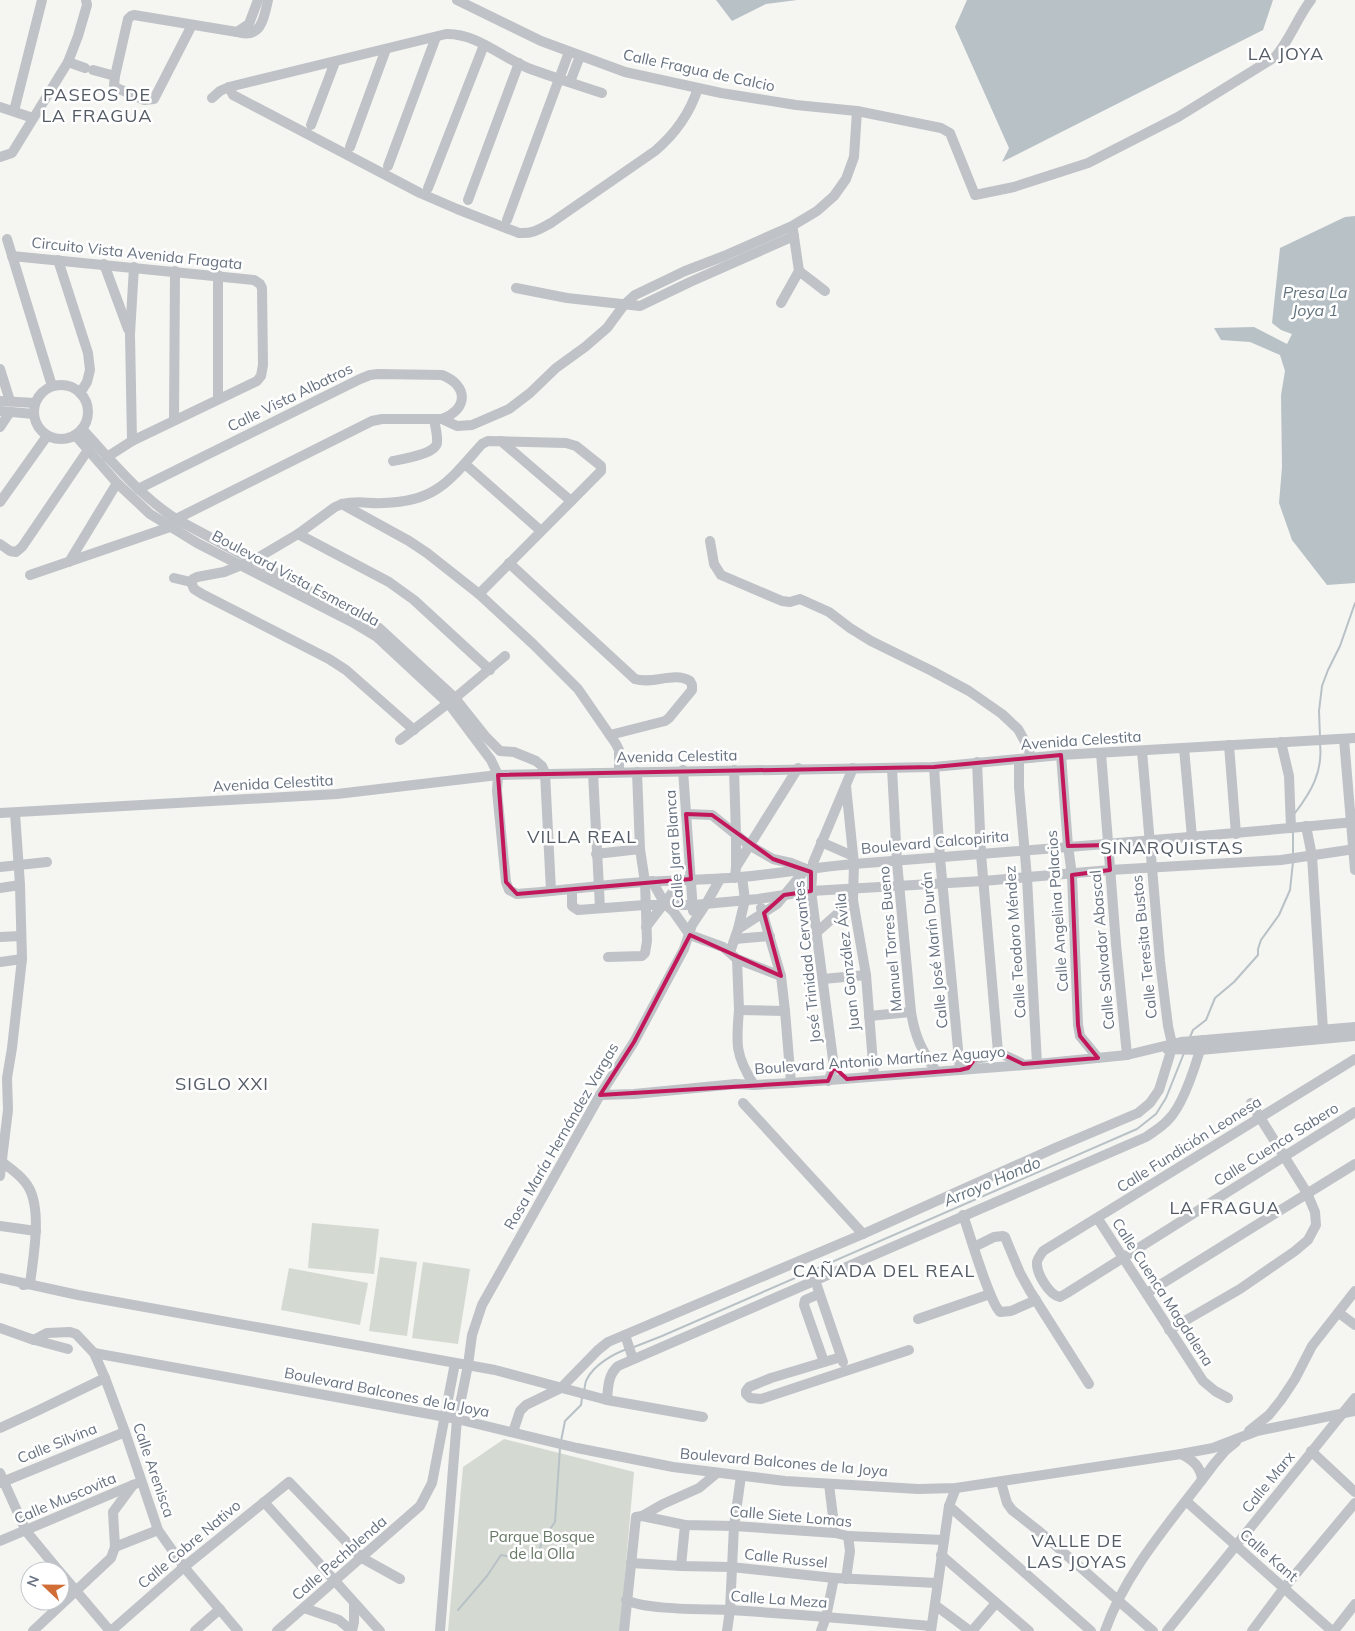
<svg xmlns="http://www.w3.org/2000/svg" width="1355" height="1631" font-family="Mulish,sans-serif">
<rect width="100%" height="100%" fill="#f5f5f2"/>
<g fill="#d4dad2">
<path d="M312,1223L379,1229L374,1274L308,1268Z"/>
<path d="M380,1257L417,1262L407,1336L369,1331Z"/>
<path d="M423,1262L470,1269L458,1344L412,1338Z"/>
<path d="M289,1268L368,1283L360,1325L281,1310Z"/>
<path d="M504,1439L634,1472L620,1631H448L463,1467Z"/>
</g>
<g fill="#b8c1c6">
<path d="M716,0H797L766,4L732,21Z"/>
<path d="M967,0H1273L1263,30L1002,162L1009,148L955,27Z"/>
<path d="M1355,216V583L1327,585L1292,540L1279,503L1282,467L1281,395L1285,371L1280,355L1250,342L1221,340L1214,328L1254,327L1287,344L1292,334L1281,330L1272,323L1280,248L1345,217Z"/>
</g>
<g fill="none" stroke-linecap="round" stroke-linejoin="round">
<g stroke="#b8c1c6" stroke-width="2">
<path d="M1320,737L1319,711L1322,686L1328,670L1340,646L1355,603"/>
<path d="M1295,813C1311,792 1323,772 1320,744"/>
<path d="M1293,855V832"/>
<path d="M1190,1037L1193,1030L1206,1020L1215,998L1234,982L1258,955V949L1261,940L1279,915L1290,890L1293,862"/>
<path d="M634,1347L662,1336L1137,1129L1156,1114L1166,1098L1184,1053"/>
<path d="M584,1391C585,1387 585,1382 587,1379C594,1365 613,1354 627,1349"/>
<path d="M561,1441L565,1421L581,1405L582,1398"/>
<path d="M458,1610L487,1576L501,1555L521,1559L539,1551L543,1539L555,1522L560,1448"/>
</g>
<g stroke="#bfc2c6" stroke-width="10">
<path d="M457,0L541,41L625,72L721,93L796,105L857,111L941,128L950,133L975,195L1014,187L1088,163L1178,117L1275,57C1290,40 1297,18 1311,0"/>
<path d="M192,25L154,99L144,100L117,88L114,85L115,76L128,19L131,16L134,15L237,32C261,39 264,19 268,0"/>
<path d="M237,32L249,24L258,0"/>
<path d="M68,62L85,68"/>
<path d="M93,70L115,76"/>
<path d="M570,82L580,56"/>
<path d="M229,87L233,95L420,193L457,209L519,233C533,234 540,229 551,223L655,151C675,134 690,113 698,88"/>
<path d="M212,98L220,91L229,87L446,34C476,33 501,57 528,68C552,77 578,85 602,93"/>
<path d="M0,107L33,118"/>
<path d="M14,111L42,0"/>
<path d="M311,125L335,62"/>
<path d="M350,147L386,49"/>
<path d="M0,157L12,153L68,62L78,36L87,5L86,0"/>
<path d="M388,166L436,37"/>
<path d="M428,188L484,45"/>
<path d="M468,200L519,63"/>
<path d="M507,220L569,52"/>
<path d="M793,230L799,271L825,291"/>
<path d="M7,239L52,386"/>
<path d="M12,256L254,280L260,284L262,288L263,365L261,376L257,381L132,441L107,457"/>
<path d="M58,260L88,353L90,370L87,382L80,393"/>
<path d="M104,264L128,329"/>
<path d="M218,275V399"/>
<path d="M516,288L567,298L640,306L690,282L794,236"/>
<path d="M781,303L799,271"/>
<path d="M0,369L10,401"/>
<circle cx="61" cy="412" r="27"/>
<path d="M0,401L35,403"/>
<path d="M0,411L34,414"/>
<path d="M442,419L457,426L472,425L509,409L530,393L556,368L585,347L607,328L624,305L635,295L685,271L724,256L792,226L817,211L834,196L846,179L854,157L857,111"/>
<path d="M174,420L175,271"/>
<path d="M0,427L10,412"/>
<path d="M82,429C112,461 139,495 176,519L379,628L455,698L486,737L500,751L514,752L536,761L542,766L545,773L551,891"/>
<path d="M75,435L117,483L150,514L197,543L352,622L377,637L449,704L491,760L498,775L497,791L506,882L509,890L517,894C559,891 601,885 643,882C676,880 708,880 740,877C778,874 816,867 854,864C1021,851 1188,838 1355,822"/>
<path d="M132,441L130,334L134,267"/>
<path d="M501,441L571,501"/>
<path d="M393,461C403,459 435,454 437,443C438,436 435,426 434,419"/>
<path d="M465,464L541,531"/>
<path d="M138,489L360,379L370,375L378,374L442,375C468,385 469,409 442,419H382L372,421L176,519"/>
<path d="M0,502L47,436"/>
<path d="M342,504C360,500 367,504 384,503C436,502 450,480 482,444L488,441L566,443L576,446L601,466V471L479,594"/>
<path d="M298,534L389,582L414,600L490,670"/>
<path d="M710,541L714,564L721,575L782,601L790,602L800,599L829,612L850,628L871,641L932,671L969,691L1002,714L1018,729L1028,747L1031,758"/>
<path d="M0,544L10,551L16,552L22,547L88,450"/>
<path d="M69,562L117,483"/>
<path d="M509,563L635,679C653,685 674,671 690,681L692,685V690L669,718L665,721L610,735"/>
<path d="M30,575L170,527"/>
<path d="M174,578L191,582L193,579L197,577L224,572L254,560L298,534L335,507L342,504L409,541L427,553L479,594L533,644L578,689L616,744L619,750V772"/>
<path d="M191,582L194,589L202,594L329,659L346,670L414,730"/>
<path d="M1344,739L1355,870"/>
<path d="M400,740L455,698L505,656"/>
<path d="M1281,742L1289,776L1291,828"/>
<path d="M1229,745L1236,834"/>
<path d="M1184,748L1192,837"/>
<path d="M1101,753L1116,944L1127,1055"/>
<path d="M1061,755L1068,846L1072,875L1078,1025L1080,1036L1098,1058"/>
<path d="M1019,759V787L1027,878L1037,1064"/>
<path d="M977,762L981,854L998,1052L1021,1063"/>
<path d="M934,767L940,858L960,1070"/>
<path d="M892,768L897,862L911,1012C915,1037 922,1051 936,1071"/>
<path d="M683,770L693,911"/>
<path d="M734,770L736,835V866"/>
<path d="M593,773L600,908"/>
<path d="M846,786L854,864L853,900L866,975L874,1076"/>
<path d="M0,813L337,794L498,775L934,767L1061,755L1355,738"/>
<path d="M686,814L712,815L749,845L773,859L791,863L806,869L777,904L738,929L730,952"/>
<path d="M1306,826L1312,856L1323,1030"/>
<path d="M821,842L853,856"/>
<path d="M596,854L640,849"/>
<path d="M0,867L47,862"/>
<path d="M735,878L736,867L798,768"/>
<path d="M652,881L665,904L673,911L690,935L723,947L737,959L781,976"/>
<path d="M0,888L20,885"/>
<path d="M572,890V906L578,910L645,905H694L758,899L811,891L983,881L1110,870L1281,860L1355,849"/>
<path d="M761,908L781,976L785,1011L791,1083"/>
<path d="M646,927L682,880"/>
<path d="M738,929L745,900L742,877"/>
<path d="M817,932L853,900"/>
<path d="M0,937L21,936"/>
<path d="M735,939L770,936"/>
<path d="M608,957L642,956L645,953L647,941L645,882L640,849L637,772"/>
<path d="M737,959L739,1010L785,1011"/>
<path d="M0,962L22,959"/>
<path d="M823,979L866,975"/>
<path d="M739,1010C736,1044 735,1055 754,1085"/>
<path d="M869,1016L911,1012"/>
<path d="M1167,1049L1200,1050L1355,1036"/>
<path d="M1355,1059L1043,1251C1041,1255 1038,1257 1037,1262C1036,1273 1049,1295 1060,1297L1067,1293L1355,1112"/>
<path d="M968,1068L975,1059L986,1057L998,1052"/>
<path d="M828,1081L834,1067L811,891L813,863L853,768"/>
<path d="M600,1095L634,1094L736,1084L754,1085L791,1083L1037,1064L1127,1055L1181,1042L1355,1027"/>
<path d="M743,1103L863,1234"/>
<path d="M2,1162C10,1168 19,1174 25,1182C44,1204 33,1258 30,1284L23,1285"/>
<path d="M0,1176L8,1110L7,1078L12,1048L22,959L20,885L15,813"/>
<path d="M963,1215C970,1235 989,1301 1000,1312L1011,1311L1036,1300"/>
<path d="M1098,1219L1203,1381L1215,1391L1228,1398"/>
<path d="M0,1226L36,1231"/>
<path d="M974,1247L994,1237L1003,1236L1005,1237L1020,1273L1030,1291L1089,1384"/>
<path d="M0,1278L78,1295L495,1370L607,1400L703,1417"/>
<path d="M815,1280L843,1362"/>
<path d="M1147,1293L1355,1164"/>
<path d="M819,1294L805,1300L804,1305L824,1362"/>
<path d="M1339,1313L1355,1325"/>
<path d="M918,1319L990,1294"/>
<path d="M0,1328L34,1340L47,1333L70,1332L76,1334L94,1353L105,1378L125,1432L158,1530L184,1567L238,1631"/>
<path d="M1169,1330L1240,1289L1295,1251L1308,1240L1316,1225L1315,1212L1307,1193L1251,1103"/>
<path d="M625,1335L633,1359"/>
<path d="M31,1339L68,1349"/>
<path d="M94,1353L457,1419L577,1448L673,1467L785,1481L918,1489L956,1488L1181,1454L1213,1448L1257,1431L1355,1411"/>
<path d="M841,1357L771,1378L749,1387L746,1391V1394L750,1398L761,1399L909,1350"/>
<path d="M607,1400C608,1387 608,1375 618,1366L1146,1137C1153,1132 1162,1127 1168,1120C1184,1105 1197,1061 1203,1040"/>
<path d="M0,1428L37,1411L105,1378"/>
<path d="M1249,1431L1269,1415L1281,1400L1295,1379L1312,1346L1355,1291"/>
<path d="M513,1432L520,1411L526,1405L561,1388L598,1350L608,1342L863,1234L1055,1148L1138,1113L1150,1103L1159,1090L1164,1074L1171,1051L1172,1044L1168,1026L1160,961L1142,751"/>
<path d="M1311,1451L1355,1492"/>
<path d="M1181,1454C1193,1460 1201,1467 1202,1480"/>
<path d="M0,1473L26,1531L59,1571"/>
<path d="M1001,1482L1007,1503L1012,1510L1040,1532L1153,1631"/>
<path d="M0,1483L125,1432"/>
<path d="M829,1484L835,1533"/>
<path d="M1186,1501L1332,1631"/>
<path d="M264,1502L380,1631"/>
<path d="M949,1506L1091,1631"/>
<path d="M642,1516L663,1504L699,1488L717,1473"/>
<path d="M0,1541L135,1484"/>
<path d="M115,1547L158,1530"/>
<path d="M941,1555L1029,1631"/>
<path d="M631,1563L681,1566L731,1567L834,1578L937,1583"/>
<path d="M681,1566L685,1525"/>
<path d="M60,1572L110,1631"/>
<path d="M846,1579L850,1551L848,1536"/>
<path d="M626,1600C646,1610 704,1609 729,1610C796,1614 864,1620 931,1626"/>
<path d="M935,1605L970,1631"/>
<path d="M304,1608L339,1620L352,1631"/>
<path d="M33,1631L111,1558L115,1547L113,1512L133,1485"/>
<path d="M111,1631L184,1567L289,1482L362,1558L400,1579"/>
<path d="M195,1631L220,1609"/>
<path d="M277,1631L420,1506L432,1483L455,1363"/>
<path d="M352,1631L354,1622V1604"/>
<path d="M440,1631L457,1419L468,1365L472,1335L482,1305L600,1095L634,1042L684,949L692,925L706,904L720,879"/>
<path d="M624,1631L636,1517L642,1516L685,1525L734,1526L835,1533L848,1536L944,1540"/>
<path d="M727,1631L730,1610L734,1526L741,1476"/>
<path d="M821,1631L826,1617L834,1578"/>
<path d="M931,1631L949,1506L956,1488"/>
<path d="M972,1631L996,1603"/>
<path d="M1105,1631C1127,1568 1175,1517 1214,1464L1225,1451L1236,1442"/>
<path d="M1167,1631L1355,1398"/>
<path d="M1252,1631L1284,1588L1355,1503"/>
<path d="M1334,1631L1355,1604"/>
</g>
</g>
<path fill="none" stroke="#c2185b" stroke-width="4" stroke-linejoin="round" d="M1061,755L1068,846L1108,845L1110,870L1072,875L1078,1025L1080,1036L1098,1058L1023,1064L998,1052L974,1060L968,1068L960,1070L847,1079L834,1067L828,1081L600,1095L634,1042L690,935L781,976L764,913L784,895L811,891V872L773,859L712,815L686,814L691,879L517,894L506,882L498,775L934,767Z"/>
<g text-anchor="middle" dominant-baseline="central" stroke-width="5" stroke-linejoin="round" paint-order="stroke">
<g font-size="15" fill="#677280" stroke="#fff">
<text transform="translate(699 70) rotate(12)">Calle Fragua de Calcio</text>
<text transform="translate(137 253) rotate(6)">Circuito Vista Avenida Fragata</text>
<text transform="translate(290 397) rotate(-26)">Calle Vista Albatros</text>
<text transform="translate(296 578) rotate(28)">Boulevard Vista Esmeralda</text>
<text transform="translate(1081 740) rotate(-4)">Avenida Celestita</text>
<text transform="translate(677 756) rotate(-1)">Avenida Celestita</text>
<text transform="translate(273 783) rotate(-3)">Avenida Celestita</text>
<text transform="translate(935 842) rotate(-5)">Boulevard Calcopirita</text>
<text transform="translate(674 849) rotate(-94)">Calle Jara Blanca</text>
<text transform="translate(1057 911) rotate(-94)">Calle Angelina Palacios</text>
<text transform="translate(890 939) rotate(-95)">Manuel Torres Bueno</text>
<text transform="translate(1015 942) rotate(-94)">Calle Teodoro Méndez</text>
<text transform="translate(1144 947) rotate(-96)">Calle Teresita Bustos</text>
<text transform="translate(934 950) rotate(-96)">Calle José Marín Durán</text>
<text transform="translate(1102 950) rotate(-95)">Calle Salvador Abascal</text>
<text transform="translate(807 962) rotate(-96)">José Trinidad Cervantes</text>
<text transform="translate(847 962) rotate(-96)">Juan González Ávila</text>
<text transform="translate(880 1060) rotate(-4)">Boulevard Antonio Martínez Aguayo</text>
<text transform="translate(561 1136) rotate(-60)">Rosa María Hernández Vargas</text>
<text transform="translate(1189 1144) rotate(-32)">Calle Fundición Leonesa</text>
<text transform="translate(1276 1144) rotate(-32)">Calle Cuenca Sabero</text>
<text transform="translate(1163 1292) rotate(57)">Calle Cuenca Magdalena</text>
<text transform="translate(387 1392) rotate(11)">Boulevard Balcones de la Joya</text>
<text transform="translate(57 1443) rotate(-22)">Calle Silvina</text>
<text transform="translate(784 1462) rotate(5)">Boulevard Balcones de la Joya</text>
<text transform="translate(154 1470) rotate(71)">Calle Arenisca</text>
<text transform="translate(1268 1482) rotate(-51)">Calle Marx</text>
<text transform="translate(65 1498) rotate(-23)">Calle Muscovita</text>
<text transform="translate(791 1516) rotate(5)">Calle Siete Lomas</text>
<text transform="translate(189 1544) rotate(-40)">Calle Cobre Nativo</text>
<text transform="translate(1269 1555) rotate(41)">Calle Kant</text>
<text transform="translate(339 1558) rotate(-41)">Calle Pechblenda</text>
<text transform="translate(786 1558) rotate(6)">Calle Russel</text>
<text transform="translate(779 1599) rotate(4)">Calle La Meza</text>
</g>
<g font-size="15" fill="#677865" stroke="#fff">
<text x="542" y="1536">Parque Bosque<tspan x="542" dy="17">de la Olla</tspan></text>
</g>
<g font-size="16" font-style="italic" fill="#63737d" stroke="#fff">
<text x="1315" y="292">Presa La<tspan x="1315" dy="18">Joya 1</tspan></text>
<text transform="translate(992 1181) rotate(-23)">Arroyo Hondo</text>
</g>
<g font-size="18" letter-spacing="1" fill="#545c66" stroke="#fff">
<text x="1286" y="53">LA JOYA</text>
<text x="97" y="94">PASEOS DE<tspan x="97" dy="21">LA FRAGUA</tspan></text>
<text x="582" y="836">VILLA REAL</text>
<text x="1172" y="847">SINARQUISTAS</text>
<text x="222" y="1083">SIGLO XXI</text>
<text x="1225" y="1207">LA FRAGUA</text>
<text x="884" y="1270">CAÑADA DEL REAL</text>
<text x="1077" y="1540">VALLE DE<tspan x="1077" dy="21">LAS JOYAS</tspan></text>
</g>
</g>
<g transform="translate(45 1586) rotate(292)"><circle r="24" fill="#ffffff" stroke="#c2c7cc"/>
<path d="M0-4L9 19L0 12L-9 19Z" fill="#d16d36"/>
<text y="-8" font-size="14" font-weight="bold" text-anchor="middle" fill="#677280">N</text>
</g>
</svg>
